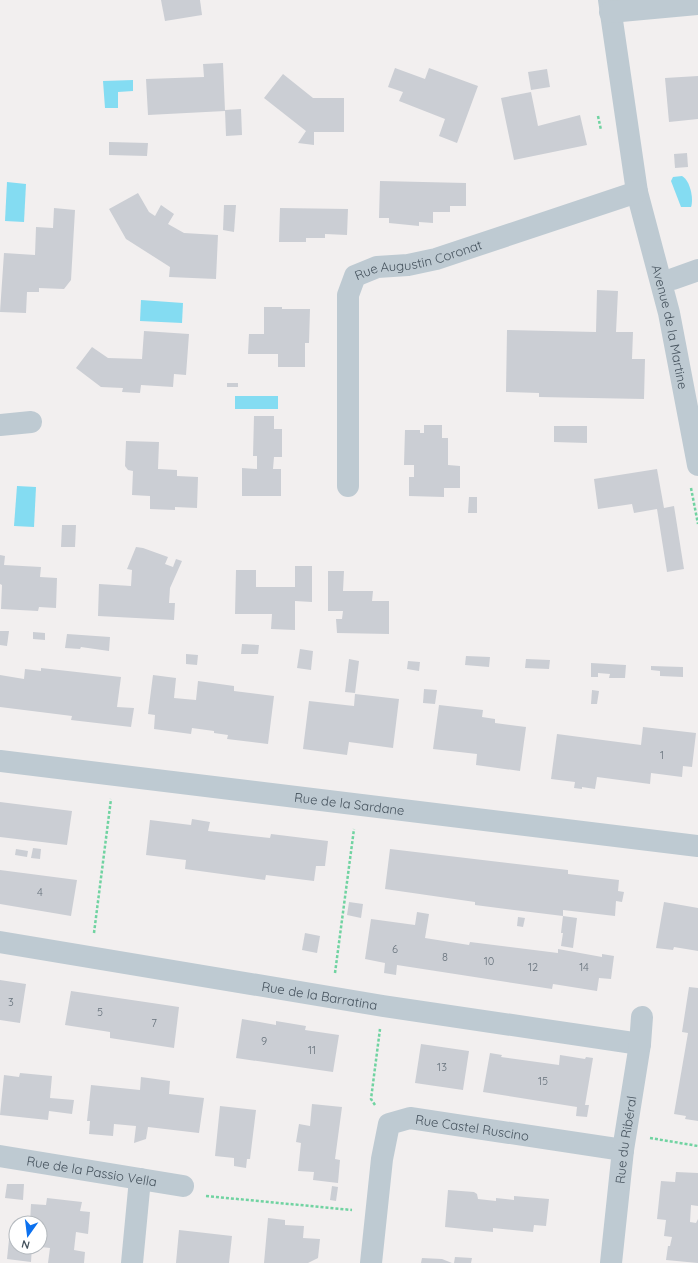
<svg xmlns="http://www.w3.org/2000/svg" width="698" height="1263" font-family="Quicksand,sans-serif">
<rect width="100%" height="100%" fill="#f2efef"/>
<g fill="#84dcf2">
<path d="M133,80V91L118,92V108H105L103,81Z"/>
<path d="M682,176C690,180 694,199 691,207H681L671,181L673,177Z"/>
<path d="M7,182L26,184L24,222L5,221Z"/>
<path d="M141,300L183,303L182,323L140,321Z"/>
<rect x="235" y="396" width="43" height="13"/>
<path d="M17,486L36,487L34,527L14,526Z"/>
</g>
<g fill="#cbced4">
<path d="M161,0H200L202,15L165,21Z"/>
<path d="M223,63L225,111L148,115L146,79L204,77L203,64Z"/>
<path d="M395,68L425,79L429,68L478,86L457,143L439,136L445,119L399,101L403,92L388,87Z"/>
<path d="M547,69L550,87L531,90L528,72Z"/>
<path d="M283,74L313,98H344V132H314V145L298,143L306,131L264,98Z"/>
<path d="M698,76V119L669,122L665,78Z"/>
<path d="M531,92L538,126L580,115L587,145L514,160L501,98Z"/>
<path d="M241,109L242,135L226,136L225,110Z"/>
<path d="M109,142L148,143L147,156L109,155Z"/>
<path d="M687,153L688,167L675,168L674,154Z"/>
<path d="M380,181L466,183V206H450V212H433V223L419,222V226L389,223V218H379Z"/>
<path d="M138,193L149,212L155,216L161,205L174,214L168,224L184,233L218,235L216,279L169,277L170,267L126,239L109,209Z"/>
<path d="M224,205H236L234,232L223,230Z"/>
<path d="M54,208L75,210L71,280L64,289L39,288V292H27L26,313L0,312L4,253L35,255L36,227L53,228Z"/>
<path d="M280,208L348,209L347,235L325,234V238H306V242H279Z"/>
<path d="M597,290L618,291L616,332H633L632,359H645L644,399L539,397V393L506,392L507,330L596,332Z"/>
<path d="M264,307H282V309H310L309,343H305V367H278V354H248L249,334H264Z"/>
<path d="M144,331L189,334L186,375L174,374L173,387L141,385L140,393L122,392L123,388L101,387L76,368L92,347L108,358L142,359Z"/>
<rect x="227" y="383" width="11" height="4"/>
<path d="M254,416H274V429H282V457H274L273,469H281V496H242V468L257,469V456H253Z"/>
<path d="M424,425H442V438H448V465L460,466V488H444V497L409,496V477H414V465H404L405,430H420V433H424Z"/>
<path d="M554,426H587V443L554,442Z"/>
<path d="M126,441L159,442L158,469L177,470V476L198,477L197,508L175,507V510L150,509V496L132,495L133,471L128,470L125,466Z"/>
<path d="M657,469L664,508L674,506L684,569L667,572L657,509L634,513L632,504L598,509L594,479Z"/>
<path d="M469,497H477V513H468Z"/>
<path d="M62,525H76L75,547H61Z"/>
<path d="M136,547L143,548L168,557L165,564L173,567L176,559L182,561L170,588L169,603H175L174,620L98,616L99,584L131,586L132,570L127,569Z"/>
<path d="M0,555L5,556L4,565L41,567L40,577L57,578L56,608L39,607L38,611L1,609L2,585L0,584Z"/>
<path d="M295,566H312V602L295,601V630L271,629L272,614H235L236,570H256V587H295Z"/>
<path d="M328,571H344L343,591H373L372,601H389V634L337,633L336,619H342L343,611H328Z"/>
<path d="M0,631H9L7,646L0,645Z"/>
<path d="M33,632L45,633V640L33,639Z"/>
<path d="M67,634L110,637L109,651L81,647L80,649L65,648Z"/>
<path d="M242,644L259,645L258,654H241Z"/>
<path d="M300,649L313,651L311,670L297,668Z"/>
<path d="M186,654L198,655L197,665L186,664Z"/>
<path d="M466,656L490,657L489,667L465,665Z"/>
<path d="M349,659L359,661L355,693L345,692Z"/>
<path d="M526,659L550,660L549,669L525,668Z"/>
<path d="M408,661L420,662L419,671L407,669Z"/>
<path d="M591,663L626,665L625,678H609L610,674L598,673V677H591Z"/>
<path d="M651,666L683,667V677L660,676V671L651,670Z"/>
<path d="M41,668L121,677L117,707L134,708L131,727L71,720L72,716L0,707V675L24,679L25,669L41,671Z"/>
<path d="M153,675L176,678L174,698L196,700L198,681L234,686V691L274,696L268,744L227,739L228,735L214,733V731L192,728L191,734L154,729L155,715L148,714Z"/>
<path d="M424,689L437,690L435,704L423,703Z"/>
<path d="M592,690L599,691L597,704H591Z"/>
<path d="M355,694L399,699L393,748L349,742L347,755L303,749L309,701L354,706Z"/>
<path d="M439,705L483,710L482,717L495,719V723L526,727L520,771L476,765L477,754L433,749Z"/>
<path d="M643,727L696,733L692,767L683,766L682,777L651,773L650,784L597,777L595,789L582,787V789L574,788L575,782L551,779L557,734L641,745Z"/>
<path d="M0,802L72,811L67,845L0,837Z"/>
<path d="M192,819L210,822L208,831L270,838L271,834L328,841L325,866H316L314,881L266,875L265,880L185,869L186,860L146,855L150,820L191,825Z"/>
<path d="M33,848L41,849L40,859L31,858Z"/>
<path d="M16,849L28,851L27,857L15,855Z"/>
<path d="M390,849L568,870V874L619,880L618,891L624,892L622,902L616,901L615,916L563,910V916L577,918L573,948L561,946L563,933H561L563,916L475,905V902L385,889Z"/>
<path d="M0,870L77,880L71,916L0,904Z"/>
<path d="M349,902L363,904L361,918L347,915Z"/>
<path d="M664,902L698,908V951L674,947L673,950L656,948Z"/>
<path d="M417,912L429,914L425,938L469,945L470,942L558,953V949L602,957V954L614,956L611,979L599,978L597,991L553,984L552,989L397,965L396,975L384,973L385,963L365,959L371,919L415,925Z"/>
<path d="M518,917L525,918L523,927L517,926Z"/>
<path d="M305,933L320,936L317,953L302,950Z"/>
<path d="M0,980L26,984L20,1023L0,1020Z"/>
<path d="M689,987L698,988V1121L685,1119L686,1116L674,1114L688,1033L682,1032Z"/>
<path d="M71,991L179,1007L174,1048L110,1038V1032L65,1025Z"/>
<path d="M242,1019L276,1025V1021L306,1026L305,1030L339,1035L333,1072L236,1058Z"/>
<path d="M421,1044L469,1051L463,1090L415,1083Z"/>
<path d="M490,1053L502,1055L501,1057L559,1065L560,1055L585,1059L586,1057L593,1058L585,1105H589L587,1117L576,1116L577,1107L483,1092Z"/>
<path d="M20,1073L52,1076L50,1098L74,1100L72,1114L49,1111L48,1120L0,1115L4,1075L19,1077Z"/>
<path d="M141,1077L170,1081L169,1094L204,1098L199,1133L148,1127L146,1139L134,1143L136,1126L114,1124L113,1136L89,1134L90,1121H87L91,1085L140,1090Z"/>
<path d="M312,1104L342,1107L335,1159L340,1160L338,1183L313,1180L314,1172L298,1171L301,1143L296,1142L299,1124L310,1126Z"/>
<path d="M220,1106L256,1110L250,1159H247L246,1168L234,1166V1158L215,1156Z"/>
<path d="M676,1172L698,1173V1206L691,1205L690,1222L696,1223L698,1219V1263L666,1260L668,1246H670L672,1237L664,1236L666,1220L657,1219L661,1181L675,1182Z"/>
<path d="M7,1184H24L23,1200L5,1198Z"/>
<path d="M332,1186L338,1187L336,1201L330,1200Z"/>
<path d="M448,1190L474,1192L477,1194L478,1199L496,1201V1198L514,1200V1196L549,1199L546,1226L534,1225L533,1232L493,1228V1232L445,1227Z"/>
<path d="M47,1198L82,1202L80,1211L90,1212L88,1234L76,1232L74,1250L85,1252L84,1263H48L50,1248L41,1247L42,1231H40V1223H30L31,1204L46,1205Z"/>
<path d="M268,1218L285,1220V1225L304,1226L303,1238L320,1239L318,1258L308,1263H264Z"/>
<path d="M10,1230H16V1247H32L31,1262L7,1259Z"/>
<path d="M179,1230L232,1236L229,1263H176Z"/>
<path d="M455,1257L472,1258L471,1263H454Z"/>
<path d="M422,1258L442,1259L452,1263H421Z"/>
</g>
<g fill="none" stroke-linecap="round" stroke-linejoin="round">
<g stroke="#70d3a1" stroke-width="2.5" stroke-dasharray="3 2" stroke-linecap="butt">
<path d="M598,116L601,130"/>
<path d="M691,488L698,524"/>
<path d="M94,933L111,799"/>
<path d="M335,973L354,829"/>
<path d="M375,1105L371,1099L380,1029"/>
<path d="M650,1138L698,1146"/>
<path d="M206,1196L352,1210"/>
</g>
<g stroke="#becad2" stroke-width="22">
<path id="s1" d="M609,0L637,192L669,313L698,465"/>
<path d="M610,12L698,4"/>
<path d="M673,279L698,270"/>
<path d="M0,425L31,422"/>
<path id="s2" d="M348,486V295L355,276L377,267L408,265L436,259L637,192"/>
<path id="s3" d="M0,761L698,846"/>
<path id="s4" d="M0,942L383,1006L640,1044"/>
<path id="s5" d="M0,1156L183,1186"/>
<path d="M132,1263L140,1179"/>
<path id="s6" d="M371,1263L382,1159L389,1124L410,1118L623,1150"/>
<path id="s7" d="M611,1263L623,1150L640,1044L642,1017"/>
</g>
</g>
<g text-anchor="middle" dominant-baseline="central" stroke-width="3.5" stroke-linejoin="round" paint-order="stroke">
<g font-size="11" fill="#67727c">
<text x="662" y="755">1</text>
<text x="40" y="892">4</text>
<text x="395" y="949">6</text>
<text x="445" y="957">8</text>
<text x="489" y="961">10</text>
<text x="533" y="967">12</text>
<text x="584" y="967">14</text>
<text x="11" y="1002">3</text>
<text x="100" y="1012">5</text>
<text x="154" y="1023">7</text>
<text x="264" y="1041">9</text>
<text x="312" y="1050">11</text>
<text x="442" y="1067">13</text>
<text x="543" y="1081">15</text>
</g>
<g font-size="13" fill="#46535e" stroke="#fff">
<text stroke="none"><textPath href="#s2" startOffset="277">Rue Augustin Coronat</textPath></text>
<text stroke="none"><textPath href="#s1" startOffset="333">Avenue de la Martine</textPath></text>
<text stroke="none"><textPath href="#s3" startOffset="352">Rue de la Sardane</textPath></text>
<text stroke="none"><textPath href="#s4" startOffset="324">Rue de la Barratina</textPath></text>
<text stroke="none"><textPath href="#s6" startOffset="225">Rue Castel Ruscino</textPath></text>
<text stroke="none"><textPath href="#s7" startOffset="124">Rue du Ribéral</textPath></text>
<text stroke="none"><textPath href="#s5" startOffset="93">Rue de la Passio Vella</textPath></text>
</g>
</g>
<g transform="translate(28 1235) rotate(194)"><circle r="19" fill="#ffffff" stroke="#b5babf"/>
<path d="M0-3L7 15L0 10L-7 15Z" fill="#0c71ef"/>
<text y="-6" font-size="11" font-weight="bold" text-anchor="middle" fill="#46535e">N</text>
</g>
</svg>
